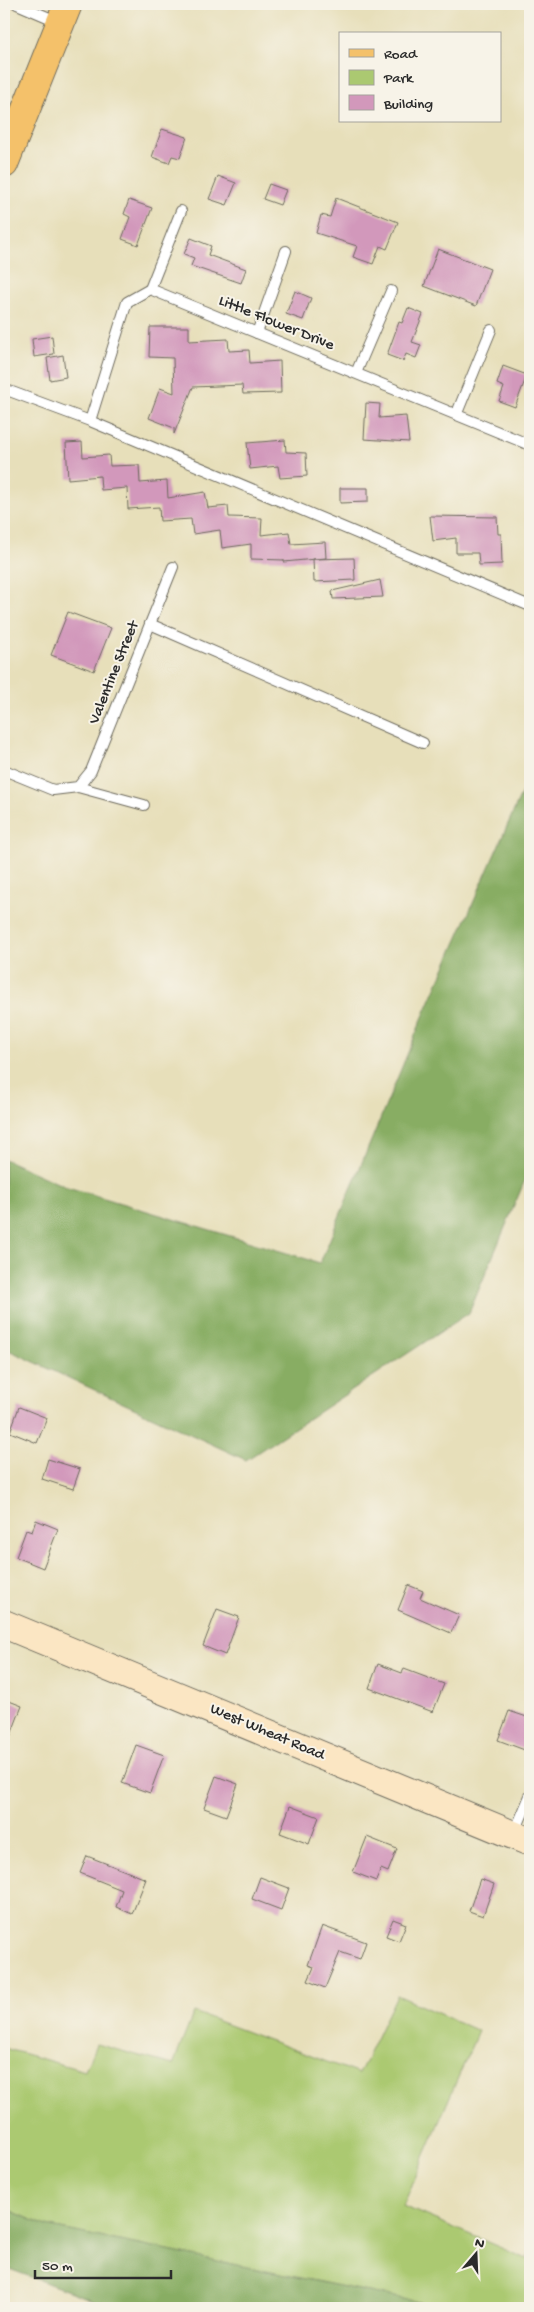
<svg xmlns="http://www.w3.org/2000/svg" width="534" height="2312" font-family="'Gochi Hand',sans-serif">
<rect width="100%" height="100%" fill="#f7f3e8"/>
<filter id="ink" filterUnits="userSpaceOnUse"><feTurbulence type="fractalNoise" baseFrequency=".02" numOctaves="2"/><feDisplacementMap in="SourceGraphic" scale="10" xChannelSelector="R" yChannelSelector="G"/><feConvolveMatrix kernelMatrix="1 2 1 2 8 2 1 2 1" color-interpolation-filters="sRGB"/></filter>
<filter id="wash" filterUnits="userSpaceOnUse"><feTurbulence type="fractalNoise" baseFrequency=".0096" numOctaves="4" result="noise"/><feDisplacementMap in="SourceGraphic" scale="20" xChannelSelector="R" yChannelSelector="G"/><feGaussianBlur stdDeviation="1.12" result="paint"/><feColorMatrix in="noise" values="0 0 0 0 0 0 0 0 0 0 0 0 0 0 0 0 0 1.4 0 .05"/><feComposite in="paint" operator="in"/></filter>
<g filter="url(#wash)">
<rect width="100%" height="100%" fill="#e7dfba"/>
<path fill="#abc971" stroke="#6b7a4e" d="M397,1995L478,2031L403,2206L527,2259L530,2253V2308H447L46,2226L4,2208V2048L85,2071L96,2044L173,2065L194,2012L359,2074Z"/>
<g fill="#88ad63" stroke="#5a6c47">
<path d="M530,774V1168L469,1313L246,1460L4,1348V1159L64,1186L320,1263L422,1019Z"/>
<path d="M4,2208L46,2226L447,2308H114L4,2267Z"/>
</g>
<g id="blocks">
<g fill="#d298bb">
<path d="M162,129L187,137L180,158L172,156L169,163L152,157Z"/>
<path d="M218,176L236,183L227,205L209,199Z"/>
<path d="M269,184L286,190L280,205L263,199Z"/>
<path d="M336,198L398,222L387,249L380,246L373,264L353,257L357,246L316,233L321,215L330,217Z"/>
<path d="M129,200L152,208L138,245L122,239L130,217L124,214Z"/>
<path d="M191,238L211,246L208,255L246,269L241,283L191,266L194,258L184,254Z"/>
<path d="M438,249L490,269L476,306L424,286Z"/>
<path d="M295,291L311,298L303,320L286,314Z"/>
<path d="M408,308L423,314L412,342L421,345L416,358L406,354L403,361L387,355L399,322L402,323Z"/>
<path d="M150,327H189V341L228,339L229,351L249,350L250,363L280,361L281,393L243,394L242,385L193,387L174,434V428L149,418L160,388L174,393L173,358L149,357Z"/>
<path d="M52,336L54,354L34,357L32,339Z"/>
<path d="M63,355L66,377L50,380L47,358Z"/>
<path d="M503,366L527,375L515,407L499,401L504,387L497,384Z"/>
<path d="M366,403L380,404L379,418L406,416L409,442L364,439Z"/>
<path d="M285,440L286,452L306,453L307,476L280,478L278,466L250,469L247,443Z"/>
<path d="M82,442L83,457L109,455L110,466L139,465L140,483L167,481L168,498L205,492L208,508L228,506L229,517L262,518L261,535L289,532L291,544L325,542L326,558L284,562V560L251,559V544L222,548L220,530L193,534L191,519L160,521L159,507L128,509L127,488L101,490L100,476L68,479L66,443Z"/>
<path d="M340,488H368V502L340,503Z"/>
<path d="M430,516L497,517L498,534H501L502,564L479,565L478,553H456V538L433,541Z"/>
<path d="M354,558L355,580L314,582L313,559Z"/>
<path d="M380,580L383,597L333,599L332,591Z"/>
<path d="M68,612L111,628L94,671L51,655Z"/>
<path d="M19,1407L47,1418L37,1443L10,1432Z"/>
<path d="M48,1459L80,1469L73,1489L42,1479Z"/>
<path d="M36,1520L58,1529L43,1568L16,1557L26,1530L32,1532Z"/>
<path d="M408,1585L423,1591L420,1598L459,1615L451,1633L398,1610Z"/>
<path d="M217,1609L239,1617L225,1655L203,1646Z"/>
<path d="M378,1664L402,1673L404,1669L444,1684L433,1712L369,1688Z"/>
<path d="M4,1699L22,1706L5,1750H4Z"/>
<path d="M509,1711L530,1718V1752L498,1740Z"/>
<path d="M136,1745L164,1755L150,1793L122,1783Z"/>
<path d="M216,1776L238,1784L226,1816L204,1808Z"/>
<path d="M290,1806L319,1817L309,1844L280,1833Z"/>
<path d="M367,1837L397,1849L388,1872L381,1869L376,1881L353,1872Z"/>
<path d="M87,1856L146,1879L132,1914L116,1907L122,1890L80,1873Z"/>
<path d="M260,1877L289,1888L281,1910L252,1899Z"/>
<path d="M480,1879L494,1884L483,1916L469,1911Z"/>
<path d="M393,1919L406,1924L399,1941L386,1936Z"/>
<path d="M322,1926L366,1942L360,1959L340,1952L325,1988L308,1981L314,1967L308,1965Z"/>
</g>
</g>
</g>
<g filter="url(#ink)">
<use href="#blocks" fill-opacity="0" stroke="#6d6a5d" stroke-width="1"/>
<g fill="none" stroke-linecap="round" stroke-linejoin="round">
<g stroke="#6d6a5d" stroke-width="12">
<g id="lane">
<path d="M17,4L59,22"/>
<path d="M150,289L181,211"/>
<path d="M257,333L286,251"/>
<path d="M356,373L391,291"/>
<path d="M4,389L90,421L530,606"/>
<path d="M457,413L491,330"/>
<path d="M90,421L127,302L150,289L530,445"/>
<path d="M150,624L423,743"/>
<path d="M4,770L53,790L78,787L91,771L173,567"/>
<path d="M78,787L144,805"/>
<path d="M514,1834L530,1796"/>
</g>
</g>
<g stroke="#6d6a5d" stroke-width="30">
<path id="secondary" d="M4,1624L530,1842"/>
</g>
<g stroke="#6d6a5d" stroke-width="30">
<path id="primary" d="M4,164L68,4"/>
</g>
<use href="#lane" stroke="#fff" stroke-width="10"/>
<use href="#secondary" stroke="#fbe6c3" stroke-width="28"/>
<use href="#primary" stroke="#f4c16a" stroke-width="28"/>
</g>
</g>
<g text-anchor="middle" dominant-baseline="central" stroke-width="4" stroke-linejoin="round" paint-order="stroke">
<g font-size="16" fill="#2b2b2b" stroke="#f7f3e8">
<text transform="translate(276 324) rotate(22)">Little Flower Drive</text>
<text transform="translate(115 673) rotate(-68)">Valentine Street</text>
<text transform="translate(267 1733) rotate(23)">West Wheat Road</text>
</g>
</g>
<rect width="534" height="2312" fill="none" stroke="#f7f3e8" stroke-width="20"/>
<rect x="339" y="32" width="162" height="90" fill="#f7f3e8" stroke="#a5a39c"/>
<rect x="349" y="49" width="25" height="8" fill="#f4c16a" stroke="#a5a39c"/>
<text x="384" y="58" font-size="15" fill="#2b2b2b">Road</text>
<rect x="349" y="70" width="25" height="15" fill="#abc971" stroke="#a5a39c"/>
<text x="384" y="82" font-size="15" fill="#2b2b2b">Park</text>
<rect x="349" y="95" width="25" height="15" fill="#d298bb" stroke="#a5a39c"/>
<text x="384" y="108" font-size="15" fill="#2b2b2b">Building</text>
<g transform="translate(476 2254) rotate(19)" stroke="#f7f3e8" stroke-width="4" paint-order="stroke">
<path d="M0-4L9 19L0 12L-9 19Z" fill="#2b2b2b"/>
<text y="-8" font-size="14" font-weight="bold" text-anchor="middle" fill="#2b2b2b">N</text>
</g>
<path d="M35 2270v8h136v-8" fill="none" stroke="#2b2b2b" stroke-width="2.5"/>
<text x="42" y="2270" font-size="15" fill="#2b2b2b" stroke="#f7f3e8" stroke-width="4" paint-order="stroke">50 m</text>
</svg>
